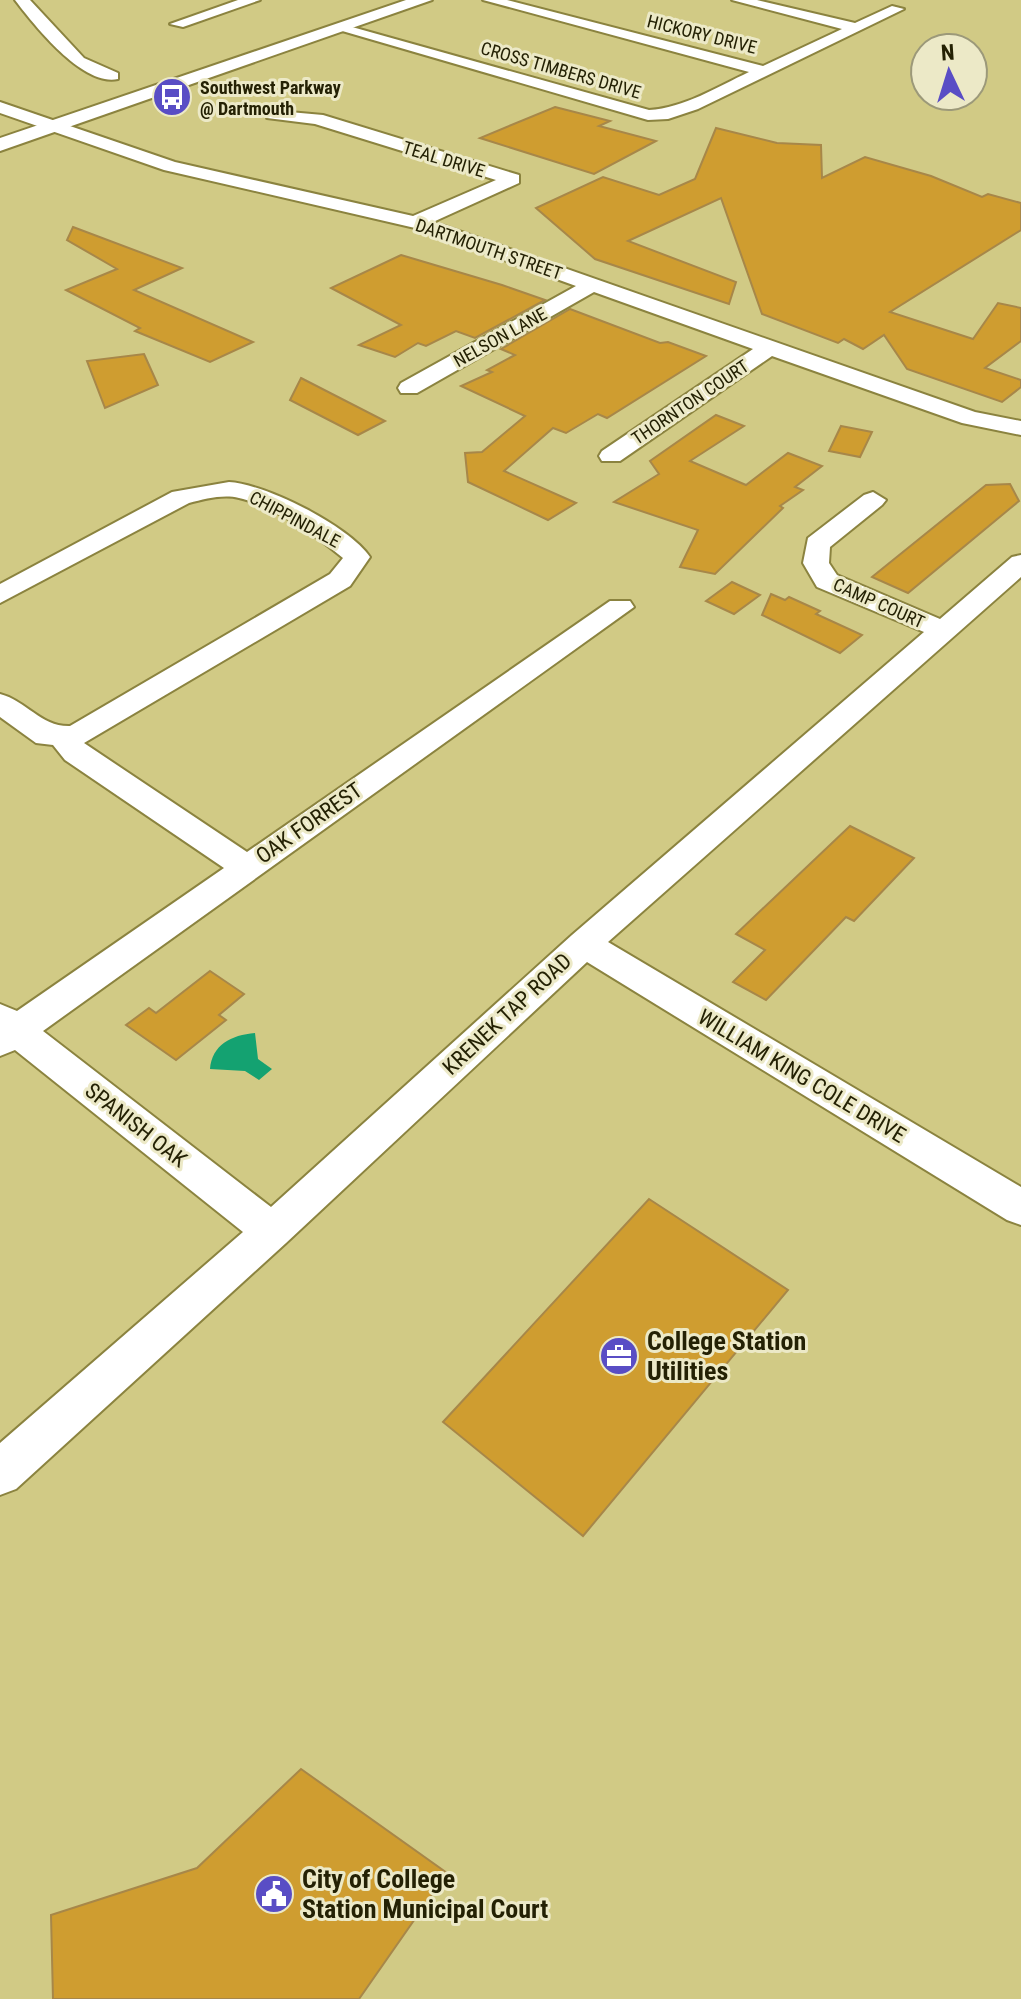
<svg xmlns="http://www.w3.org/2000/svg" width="1021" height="1999" font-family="'Roboto Condensed',sans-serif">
<rect width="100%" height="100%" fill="#d1ca85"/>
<path fill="#14a271" d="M255,1033L258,1059L272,1069L259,1080L245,1071L210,1069C212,1045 231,1035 255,1033Z"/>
<g fill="#cf9d30" stroke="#a78749" stroke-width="2">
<path d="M555,107L610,121L599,126L656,141L594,174L480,138Z"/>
<path d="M716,128L777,143L821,145L822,178L865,157L931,176L982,197L988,194L1021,203V230L890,312L973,339L998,303L1021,308V341L985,368L1021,380V387L1002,402L907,369L884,335L863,349L844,339L838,343L762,314L721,198L628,241L736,282L729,304L595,259L536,208L603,177L659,195L695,179Z"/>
<path d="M73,227L182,268L134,290L253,342L210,362L135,331L140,328L66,290L117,269L67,240Z"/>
<path d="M401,255L502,285L545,300L475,338L456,331L426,346L418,343L395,357L359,345L401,325L331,288Z"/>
<path d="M570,309L660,343L668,342L706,356L607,418L598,414L566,433L553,428L504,471L576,503L548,520L468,482L465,453L482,452L525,416L461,386L492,372L487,370L515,355L501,349Z"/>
<path d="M144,354L158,385L105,408L87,361Z"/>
<path d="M301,378L385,421L358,435L290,400Z"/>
<path d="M716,415L744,426L690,461L746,485L788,453L822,466L795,487L803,490L780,506L783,508L715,574L680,567L698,530L614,502L659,474L650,461Z"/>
<path d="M841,426L872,432L860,457L829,451Z"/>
<path d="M1010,484L1019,501L908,593L872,577L986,485Z"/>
<path d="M732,582L760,595L734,614L706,601Z"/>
<path d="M771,594L785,600L789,597L820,611L816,614L862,635L840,653L762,615Z"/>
<path d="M850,826L914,858L854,921L846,917L766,1000L733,982L765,950L736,934Z"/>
<path d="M210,971L244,994L219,1015L226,1020L176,1060L126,1025L149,1008L156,1013Z"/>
<path d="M649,1199L788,1290L583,1536L443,1422Z"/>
<path d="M301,1769L447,1873L359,1999H53L51,1915L197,1868Z"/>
</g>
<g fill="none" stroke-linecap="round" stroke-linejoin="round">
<g stroke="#8b833f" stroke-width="4">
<g id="minor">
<path d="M15,0H30L84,58L118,73V79C83,87 34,25 15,0Z"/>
<path d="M238,0H260L183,27L170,24Z"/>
<path d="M483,0H507L763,66L842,29L732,0H757L855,23L892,6L904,9L698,109L668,119L648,120L332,28L345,25L649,110C684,108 717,87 749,72Z"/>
<path d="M0,102L175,162L413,216L496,180L315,124L267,118V110L323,115L519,175V183L433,222L975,412L1021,421V435L962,423L772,356L620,461H602L599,456L602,451L753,349L594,292L417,393H401L398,388L401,383L576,286L415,228L164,170L0,113Z"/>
<path d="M229,482C266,484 349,526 370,557L350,586L84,743L247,852L610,601H630L634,607L43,1031L271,1207L572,935L924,632L817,587L803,563L808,538L864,495L873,492L886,500L882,505L830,547L829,563L837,575L940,619L1012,557L1021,555V577L608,942L1021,1187V1225L1007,1220L587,962L286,1243L16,1489L0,1495V1443L243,1232L15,1050L0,1056V1004L17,1011L224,868L65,760L53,745L36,743L0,717V694C27,701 41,727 70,726L330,574L343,558C315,535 274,506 239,498C223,494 205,499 189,503L0,603V584L172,492Z"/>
</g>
</g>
<g stroke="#8b833f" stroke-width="4">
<path id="major" d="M406,0H432L0,151V138Z"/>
</g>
<use href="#minor" fill="#fff" fill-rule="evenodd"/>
<use href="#major" fill="#fff" fill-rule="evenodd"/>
</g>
<defs>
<g id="bus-disc" transform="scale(2)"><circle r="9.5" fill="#594dc5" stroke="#ece9c7"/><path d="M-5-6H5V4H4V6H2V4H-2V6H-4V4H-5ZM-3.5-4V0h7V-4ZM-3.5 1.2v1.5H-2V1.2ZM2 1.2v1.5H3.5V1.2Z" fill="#fff"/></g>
<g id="office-disc" transform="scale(2)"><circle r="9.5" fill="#594dc5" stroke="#ece9c7"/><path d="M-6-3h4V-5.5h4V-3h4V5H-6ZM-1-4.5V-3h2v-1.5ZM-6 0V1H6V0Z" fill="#fff"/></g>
<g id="civic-disc" transform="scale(2)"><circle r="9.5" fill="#594dc5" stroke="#ece9c7"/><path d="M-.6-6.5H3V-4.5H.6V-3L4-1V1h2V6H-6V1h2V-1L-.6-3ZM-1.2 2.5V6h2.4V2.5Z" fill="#fff"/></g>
</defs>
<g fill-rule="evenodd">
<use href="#bus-disc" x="172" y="97"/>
<use href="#office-disc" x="619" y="1356"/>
<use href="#civic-disc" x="274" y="1894"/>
</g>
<g text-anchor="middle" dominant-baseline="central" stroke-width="6" stroke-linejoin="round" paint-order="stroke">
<g font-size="18" fill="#242104" stroke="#ece9c7">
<text transform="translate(702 34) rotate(14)">HICKORY DRIVE</text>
<text transform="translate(561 70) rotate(16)">CROSS TIMBERS DRIVE</text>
<text transform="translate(444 159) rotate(17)">TEAL DRIVE</text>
<text transform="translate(489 249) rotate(19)">DARTMOUTH STREET</text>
<text transform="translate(500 337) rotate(-29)">NELSON LANE</text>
<text transform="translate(690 402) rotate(-34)">THORNTON COURT</text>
<text transform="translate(295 519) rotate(28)">CHIPPINDALE</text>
<text transform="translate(879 603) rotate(24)">CAMP COURT</text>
</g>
<g font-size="18" font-weight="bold" fill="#242104" stroke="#ece9c7" text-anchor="start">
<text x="200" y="87">Southwest Parkway<tspan x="200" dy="21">@ Dartmouth</tspan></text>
</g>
<g font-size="22" fill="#242104" stroke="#ece9c7">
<text transform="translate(309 823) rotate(-35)">OAK FORREST</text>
<text transform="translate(507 1014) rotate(-43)">KRENEK TAP ROAD</text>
<text transform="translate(802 1076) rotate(31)">WILLIAM KING COLE DRIVE</text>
<text transform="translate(136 1125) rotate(38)">SPANISH OAK</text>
</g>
<g font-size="26" font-weight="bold" fill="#242104" stroke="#ece9c7" text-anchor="start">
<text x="647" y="1341">College Station<tspan x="647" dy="30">Utilities</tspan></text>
<text x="302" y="1879">City of College<tspan x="302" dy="30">Station Municipal Court</tspan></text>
</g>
</g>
<g transform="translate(949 72) rotate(356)"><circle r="38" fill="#ece9c7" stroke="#9c9979" stroke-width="2"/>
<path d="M0-6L14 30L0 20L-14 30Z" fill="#594dc5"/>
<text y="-12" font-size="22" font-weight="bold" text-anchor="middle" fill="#242104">N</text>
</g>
</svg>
